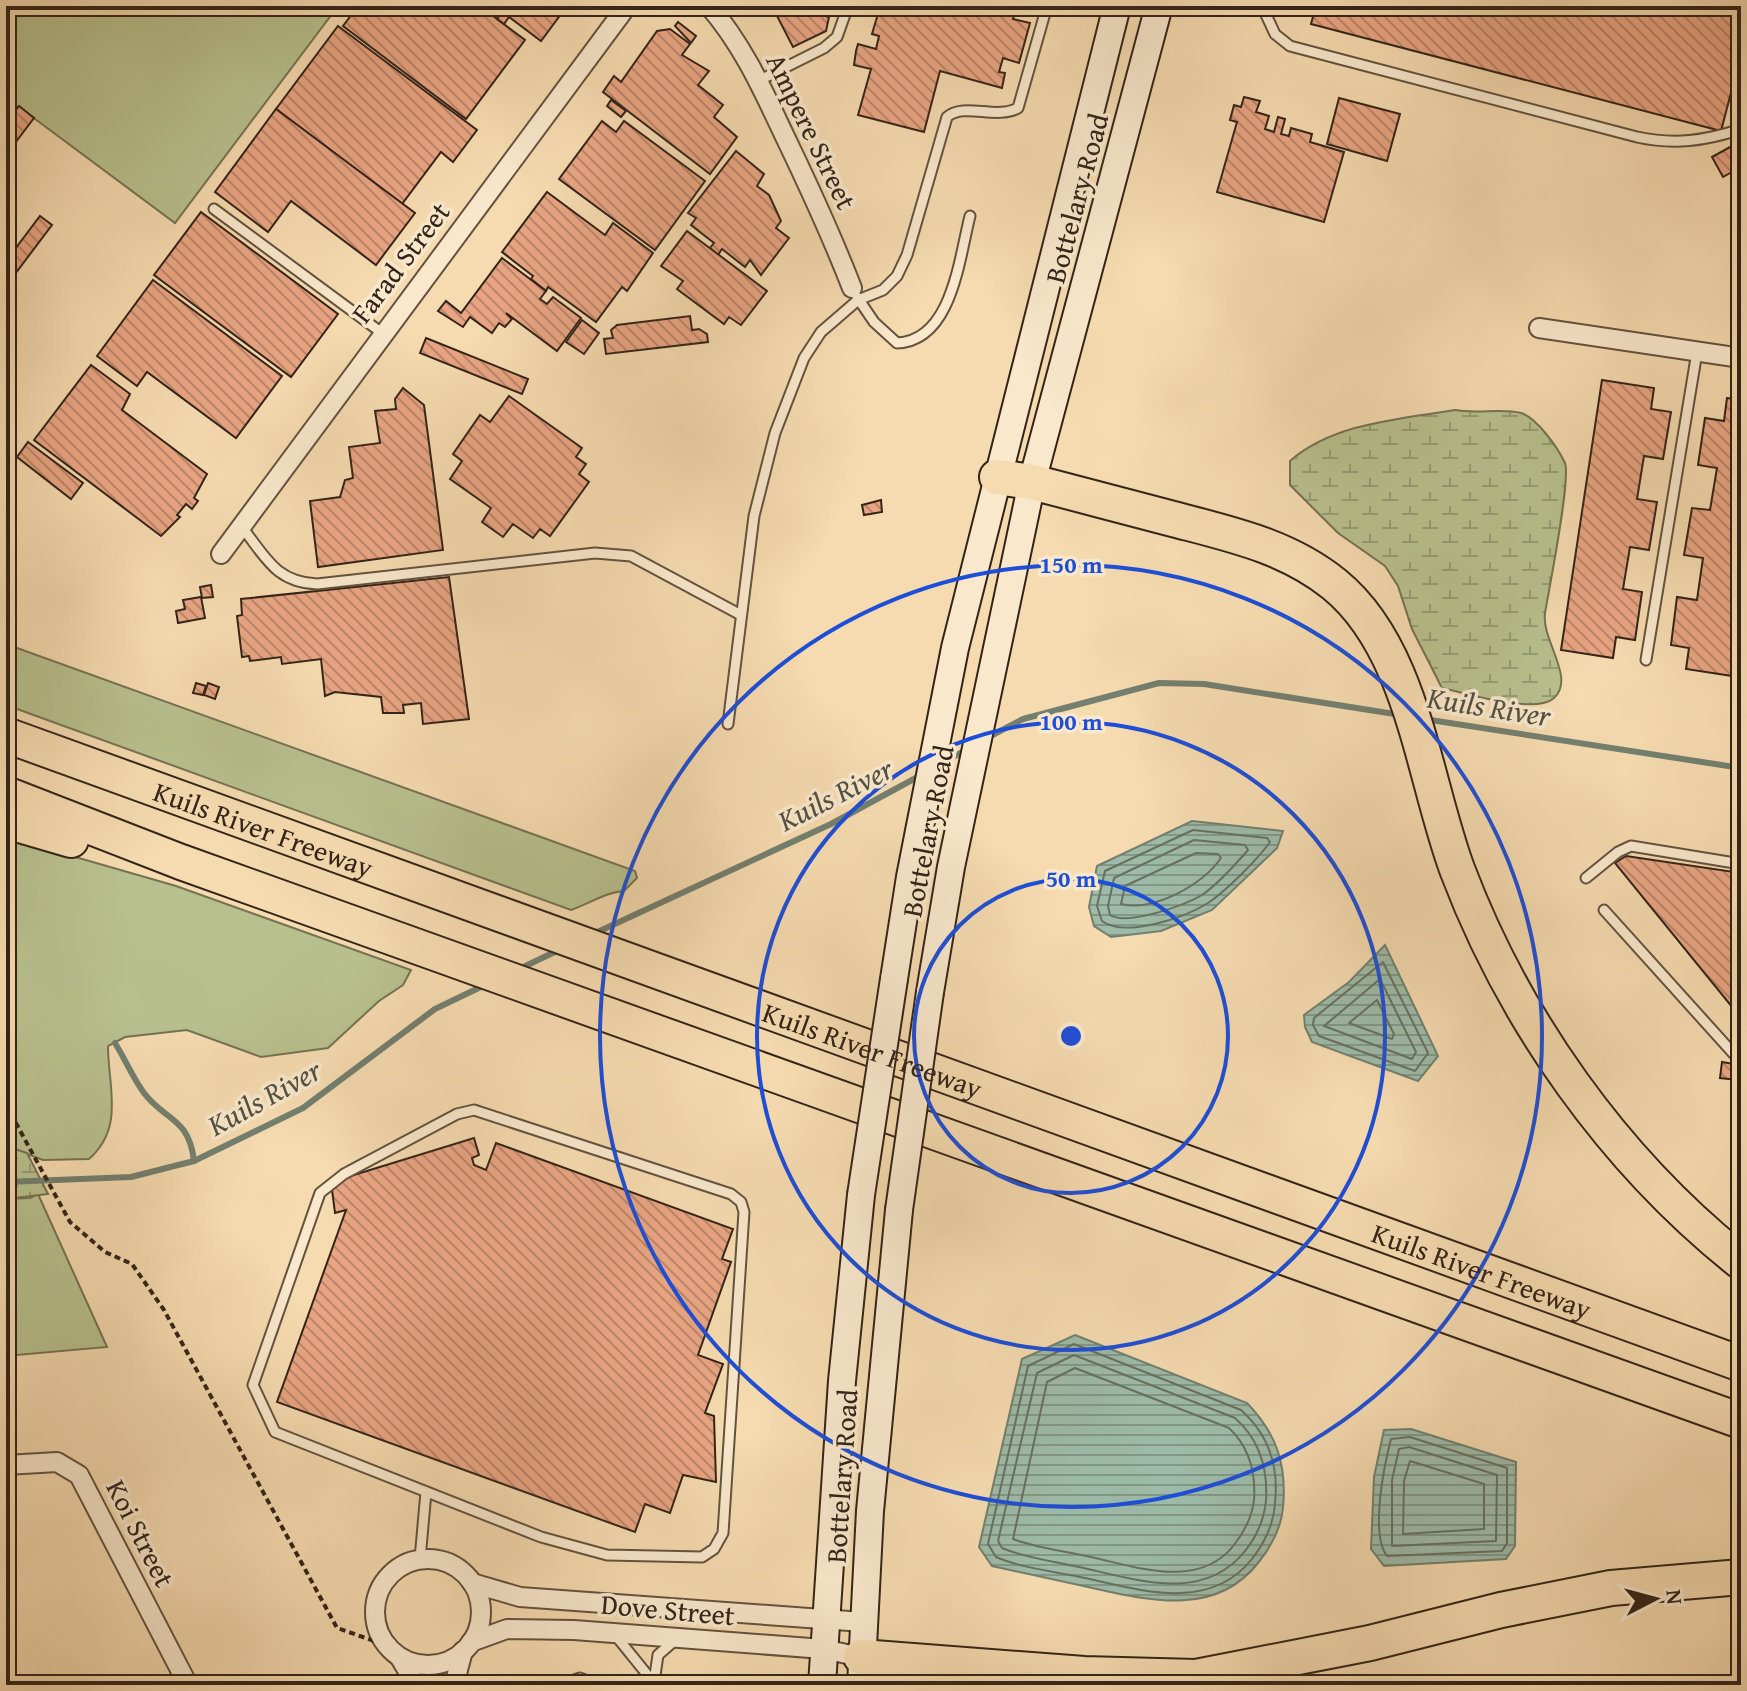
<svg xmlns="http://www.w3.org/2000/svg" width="1747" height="1691" font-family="'Gentium Book Plus',serif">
<defs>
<pattern id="wetland-marsh" width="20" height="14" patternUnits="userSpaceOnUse" patternTransform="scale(2)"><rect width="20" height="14" fill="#b8c18e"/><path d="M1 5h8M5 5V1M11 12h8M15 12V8" fill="none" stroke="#969d73"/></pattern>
<pattern id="water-rules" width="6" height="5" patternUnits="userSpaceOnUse" patternTransform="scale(2)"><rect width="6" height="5" fill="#9dbba8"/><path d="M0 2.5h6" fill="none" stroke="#819888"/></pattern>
<pattern id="building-back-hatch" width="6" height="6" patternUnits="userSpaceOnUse" patternTransform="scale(2)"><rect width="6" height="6" fill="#e9a583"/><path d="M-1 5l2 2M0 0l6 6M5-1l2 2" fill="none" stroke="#bd866a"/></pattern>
</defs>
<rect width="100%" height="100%" fill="#f6dbb0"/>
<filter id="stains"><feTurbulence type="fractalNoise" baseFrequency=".0025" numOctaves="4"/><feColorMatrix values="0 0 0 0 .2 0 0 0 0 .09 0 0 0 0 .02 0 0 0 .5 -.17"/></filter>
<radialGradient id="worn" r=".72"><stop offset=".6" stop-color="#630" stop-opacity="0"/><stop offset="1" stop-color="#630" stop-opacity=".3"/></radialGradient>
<g fill="#b8c18e" stroke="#767254" stroke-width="2">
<path d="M6,6H338L175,223L19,107L6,123Z"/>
<path d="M6,644L635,871L637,878L624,891C606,892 589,904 571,910L6,705Z"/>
<path d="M6,837L176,886L411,970L403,985L379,1001L328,1048L261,1057L187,1030L125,1037L108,1046C108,1087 125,1127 89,1159L43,1160L6,1146Z"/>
<path d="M38,1194L107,1347L6,1356V1199L30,1198Z"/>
</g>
<g fill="url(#wetland-marsh)" stroke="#767254" stroke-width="2">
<path d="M1455,410C1476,414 1503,408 1521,413C1537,418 1558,448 1565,463C1571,479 1549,589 1545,613C1541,640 1576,678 1554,698C1535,715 1466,693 1442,688L1412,629L1398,586L1385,566L1338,533L1290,485V461C1333,423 1400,419 1455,410Z"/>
<path d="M6,1146L27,1153L48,1194L6,1199Z"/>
</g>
<g fill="url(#water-rules)" stroke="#737f6f" stroke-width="2">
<path d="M1192,821L1283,831L1277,848L1212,910L1161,931L1111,937L1094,926L1089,907L1097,866Z"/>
<path d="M1385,945L1438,1056L1418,1081L1312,1042L1305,1027L1304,1015L1349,982Z"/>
<path d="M1075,1335L1247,1403C1277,1434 1287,1465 1283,1508C1281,1528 1271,1547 1258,1563C1215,1618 1147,1600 1088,1587C1056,1580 1024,1573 992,1566L979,1547L1022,1359Z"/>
<path d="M1411,1429L1516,1462L1515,1546L1506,1559L1384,1566L1371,1549L1374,1477L1384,1430Z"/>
</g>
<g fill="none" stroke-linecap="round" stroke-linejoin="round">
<g stroke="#687060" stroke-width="2">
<path d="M1193,830L1267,838L1270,842C1257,860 1226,891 1208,903C1184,918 1125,938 1102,921L1097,906L1105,871Z"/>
<path d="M1194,840L1245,845L1248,850C1235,865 1218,884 1202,895C1185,905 1128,926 1110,915L1108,906L1114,878Z"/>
<path d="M1196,853L1218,854L1221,858C1202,885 1154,912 1121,904L1125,886Z"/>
<path d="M1383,962L1428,1053L1415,1071L1319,1036L1313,1025L1314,1018Z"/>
<path d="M1380,979L1416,1052L1412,1059L1324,1026Z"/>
<path d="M1377,1000L1394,1034L1392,1039L1349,1023Z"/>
<path d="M1074,1344L1241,1410C1269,1435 1279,1466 1275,1503C1274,1524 1265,1542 1252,1559C1208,1614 1137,1589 1080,1577C1053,1571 1021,1568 996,1557L988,1544L1028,1366Z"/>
<path d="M1074,1355L1235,1418C1260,1440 1268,1468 1266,1501C1264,1519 1257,1536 1245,1551C1203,1604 1135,1579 1079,1567C1054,1561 1025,1558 1002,1548L998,1541L1037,1373Z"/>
<path d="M1075,1368L1229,1428C1250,1448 1256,1472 1254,1500C1252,1517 1245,1531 1234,1545C1199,1590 1137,1567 1091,1557C1065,1551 1037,1548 1013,1539L1047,1382Z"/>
<path d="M1410,1437L1507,1468V1543L1502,1551L1387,1556C1370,1534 1384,1466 1391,1439Z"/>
<path d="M1409,1447L1497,1475L1496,1541L1392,1546V1480L1399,1449Z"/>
<path d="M1410,1461L1484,1484V1529L1403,1534L1404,1481Z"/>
</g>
<g stroke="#737f6f" stroke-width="6">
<path d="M1424,719L1741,768"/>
<path d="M985,739L1023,719L1159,683L1204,684L1401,715"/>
<path d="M940,764L968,749"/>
<path d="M591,935L831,824L923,774"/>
<path d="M519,969L559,950"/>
<path d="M115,1043C125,1059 133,1078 144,1093C165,1121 189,1117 194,1161"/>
<path d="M6,1182L131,1177L194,1161L303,1108L435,1009L487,984"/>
</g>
</g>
<g fill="url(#building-back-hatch)" stroke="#332419" stroke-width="2">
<path d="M358,6H480L525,40L466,119L343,26Z"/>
<path d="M494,6H567L541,41L509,17L504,24L497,19L502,12Z"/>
<path d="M779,6H811L809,12L829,17L826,31L793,47L776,14Z"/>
<path d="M887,6H1024L1023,9L1017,7L1013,19L1030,23L1019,63L1003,58L999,72L1005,73L1002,88L940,71L924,132L858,115L871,69L854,65L856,51L858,44L876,49L879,36L872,34L880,7Z"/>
<path d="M1316,6H1741V88L1733,85L1721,131L1311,24Z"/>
<path d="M678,22L696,36L691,43L675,26Z"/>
<path d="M338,26L477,130L453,162L441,152L402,204L276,109Z"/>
<path d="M670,29L690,44L682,55L709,71L698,85L723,105L714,117L737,137L710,174L603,92L614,76L621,82L657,31Z"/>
<path d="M1244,97L1260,101L1256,112L1269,116L1265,129L1274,132L1278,117L1285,119L1281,134L1289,136L1291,128L1312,134L1310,142L1344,152L1324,222L1217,192L1237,122L1230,120L1234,105L1241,107Z"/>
<path d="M1339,98L1400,114L1387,161L1327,144Z"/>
<path d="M611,100L626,111L621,117L607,106Z"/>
<path d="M19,106L34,118L6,155V123Z"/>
<path d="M276,109L415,213L376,265L291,201L268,232L215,192Z"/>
<path d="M602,121L616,132L624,121L705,181L655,250L559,179Z"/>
<path d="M1741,141V167L1723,177L1712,157Z"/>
<path d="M736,151L764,174L757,186L769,195L781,221L776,228L789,238L761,275L750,260L745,267L722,249L718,255L710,248L714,243L691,225L696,218L688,213Z"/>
<path d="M547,192L605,235L613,223L653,253L627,291L622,287L596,322L548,287L546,291L531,279L533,276L502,252Z"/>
<path d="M201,212L338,314L291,377L154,275Z"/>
<path d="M40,216L52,225L6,286V261Z"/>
<path d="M687,231L767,291L741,325L729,317L724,324L677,289L683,281L661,266Z"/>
<path d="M502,258L546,291L540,299L547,304L553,297L581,318L557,351L506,313L512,319L505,327L499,323L492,333L470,317L463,327L438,311L446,301L461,313Z"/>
<path d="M153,280L282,376L236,438L147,372L137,386L97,356Z"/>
<path d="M690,316L692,330L699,329L707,334L708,342L606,354L604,339L613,338L611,330L617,325Z"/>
<path d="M582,320L599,333L584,354L566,342Z"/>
<path d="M426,338L528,379L522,394L420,353Z"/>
<path d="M91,365L130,394L122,410L207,474L194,498L198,501L192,509L186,504L177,515L180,517L161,536L34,440Z"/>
<path d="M1602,380L1654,388L1651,409L1671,412L1663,459L1644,456L1637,499L1657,502L1649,550L1630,547L1623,589L1642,592L1635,640L1616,637L1613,658L1561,650Z"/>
<path d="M403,388L424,405L443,550L318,567L310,501L340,497L345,480L353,478L349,447L380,443L375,411L396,409L395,399Z"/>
<path d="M509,396L582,448L576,457L586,464L579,474L589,482L550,536L540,529L533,538L513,524L503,537L482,522L491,508L450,479L462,461L453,454L480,415L490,422Z"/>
<path d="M1727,398L1741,400L1739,677L1686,669L1689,648L1671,645L1677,597L1697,600L1703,558L1684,555L1692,508L1710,510L1717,468L1698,465L1705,418L1724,421Z"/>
<path d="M28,442L83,483L71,499L17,457Z"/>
<path d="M881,500L882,512L864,515L862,505Z"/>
<path d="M449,577L469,719L423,724L421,703L403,705L404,713H383L381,697L335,692L325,696L321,659L282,664L281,657L250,661L249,656L242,657L237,616L242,615L241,599Z"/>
<path d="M211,585L213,597L202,598L200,587Z"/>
<path d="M201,597L205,618L178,623L176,611L185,609L183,600Z"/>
<path d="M196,683L206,686L203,695L193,693Z"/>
<path d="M208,683L219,687L215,699L204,695Z"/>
<path d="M1626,856L1741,873V1018L1615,863Z"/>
<path d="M1722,1062L1740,1065L1738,1080L1720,1078Z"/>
<path d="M474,1138L479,1155L472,1158L474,1165L486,1170L496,1143L733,1229L722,1259L731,1262L698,1355L723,1364L705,1413L714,1416L716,1482L683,1475L670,1513L645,1504L635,1532L277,1402L346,1210L335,1213L331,1182Z"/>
</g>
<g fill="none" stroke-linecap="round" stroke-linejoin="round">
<g stroke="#64523f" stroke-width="13">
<g id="lane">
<path d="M1262,6L1275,34L1290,46L1637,137C1674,145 1705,141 1741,129"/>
<path d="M758,81L824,48L837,37L848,6"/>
<path d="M214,209L382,333"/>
<path d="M857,297L874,322L897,343C952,341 959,259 970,216"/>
<path d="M241,526C266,557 275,582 317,584L595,553L631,556L741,615"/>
<path d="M1646,660L1697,352"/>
<path d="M728,724L754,516L775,433L804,358L821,332L858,300L883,290L897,276L907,255L947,117C964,102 996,120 1018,108L1047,6"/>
<path d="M1586,878L1618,852L1631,846L1741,864"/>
<path d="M1604,910L1741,1062"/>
<path d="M474,1110L731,1194L741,1202L744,1212L723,1533L714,1549L702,1557L607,1555L541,1537L275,1432L253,1385L320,1193L344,1174L457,1114Z"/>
<path d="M420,1559L426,1492"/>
<path d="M616,1636L654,1683"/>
<path d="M654,1682L658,1655L674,1641"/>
<path d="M560,1685L580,1678L599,1685"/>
</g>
</g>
<g stroke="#64523f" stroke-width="22">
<g id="street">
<path d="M709,6C744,46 765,95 788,143C811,191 833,239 852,288"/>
<path d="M1539,328L1741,358"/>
<path d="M221,554L627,6"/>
<path d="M6,1465L57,1462L79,1475L188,1685"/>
<circle cx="428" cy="1612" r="53"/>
<path d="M472,1583L520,1597L863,1622"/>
<path d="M471,1642L507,1629L574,1630L823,1649L861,1657"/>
<path d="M400,1658L416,1685"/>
<path d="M454,1685L463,1651"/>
</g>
</g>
<g stroke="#332419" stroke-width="30">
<g id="secondary">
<path d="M894,979L910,877L955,648L1117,6"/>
<path d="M930,992L951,867L1032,482L1159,6"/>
<path d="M822,1685L842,1381L861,1195"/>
<path d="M861,1685L870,1511L899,1210"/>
</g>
</g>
<g stroke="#332419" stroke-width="38">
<g id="highway">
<path d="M997,477L1032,482C1079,494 1126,507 1173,519C1230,534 1287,546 1334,584C1413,648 1423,777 1457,869C1514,1020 1614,1161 1741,1262"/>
<path id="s1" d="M6,735L1741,1364"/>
<path d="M6,794L181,862L1741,1421"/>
<path d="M6,821L71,840"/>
<path d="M861,1657L1084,1674L1196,1677L1370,1643L1501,1610L1611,1588L1741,1577"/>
</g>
</g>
<path stroke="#332419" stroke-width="4" stroke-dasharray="6 4" stroke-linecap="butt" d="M6,1105L70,1222L105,1252L132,1264L164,1310L337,1628L386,1645"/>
<use href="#lane" stroke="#f9e8cc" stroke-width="9"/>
<use href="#street" stroke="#f9e8cc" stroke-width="18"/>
<use href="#secondary" stroke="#f9e8cc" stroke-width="26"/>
<use href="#highway" stroke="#f6dbb0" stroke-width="34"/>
<g stroke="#332419" stroke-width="30" stroke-linecap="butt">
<g id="secondary-bridge">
<path d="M861,1195L894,979"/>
<path d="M899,1210L930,992"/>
</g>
</g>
<use href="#secondary-bridge" stroke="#f9e8cc" stroke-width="26"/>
</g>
<g fill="none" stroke="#1d4ed8" stroke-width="4">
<circle cx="1071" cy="1036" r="157"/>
<circle cx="1071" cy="1036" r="314"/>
<circle cx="1071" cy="1036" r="471"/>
</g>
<g text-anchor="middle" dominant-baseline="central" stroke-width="7" stroke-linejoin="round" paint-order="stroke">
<g font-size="28" fill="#332419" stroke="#f9e8cc">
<text transform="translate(812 131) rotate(64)">Ampere Street</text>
<text transform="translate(1076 198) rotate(-75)">Bottelary Road</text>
<text transform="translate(400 262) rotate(-53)">Farad Street</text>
<text stroke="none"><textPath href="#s1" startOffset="274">Kuils River Freeway</textPath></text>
<text transform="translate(927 831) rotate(-79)">Bottelary Road</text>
<text stroke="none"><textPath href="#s1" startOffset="922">Kuils River Freeway</textPath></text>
<text stroke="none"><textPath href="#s1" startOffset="1570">Kuils River Freeway</textPath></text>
<text transform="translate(841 1476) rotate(-86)">Bottelary Road</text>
<text transform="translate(141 1533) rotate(63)">Koi Street</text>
<text transform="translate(668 1609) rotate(5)">Dove Street</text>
</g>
<g font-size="30" font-style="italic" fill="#535144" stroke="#f9e8cc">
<text transform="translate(1489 706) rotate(9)">Kuils River</text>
<text transform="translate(835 794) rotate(-27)">Kuils River</text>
<text transform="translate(264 1097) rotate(-29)">Kuils River</text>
</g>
</g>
<circle cx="1071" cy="1036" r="12" fill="#1d4ed8" stroke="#f9e8cc" stroke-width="4"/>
<g font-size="24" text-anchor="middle" font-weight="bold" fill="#1d4ed8" stroke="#f9e8cc" stroke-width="7" stroke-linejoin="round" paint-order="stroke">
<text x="1071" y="573">150 m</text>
<text x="1071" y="730">100 m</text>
<text x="1071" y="887">50 m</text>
</g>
<rect width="1747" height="1691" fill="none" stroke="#f6dbb0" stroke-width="32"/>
<rect x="8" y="8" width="1731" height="1675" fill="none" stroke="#332419" stroke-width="4"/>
<rect x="16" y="16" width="1715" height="1659" fill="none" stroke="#332419" stroke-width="2"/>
<g transform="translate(1655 1599) rotate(84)" stroke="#f9e8cc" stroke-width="6" paint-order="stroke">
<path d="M0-6L14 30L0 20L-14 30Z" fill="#332419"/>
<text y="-12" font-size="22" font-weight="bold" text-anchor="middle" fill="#332419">N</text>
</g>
<rect width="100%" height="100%" filter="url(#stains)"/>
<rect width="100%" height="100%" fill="url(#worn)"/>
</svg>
